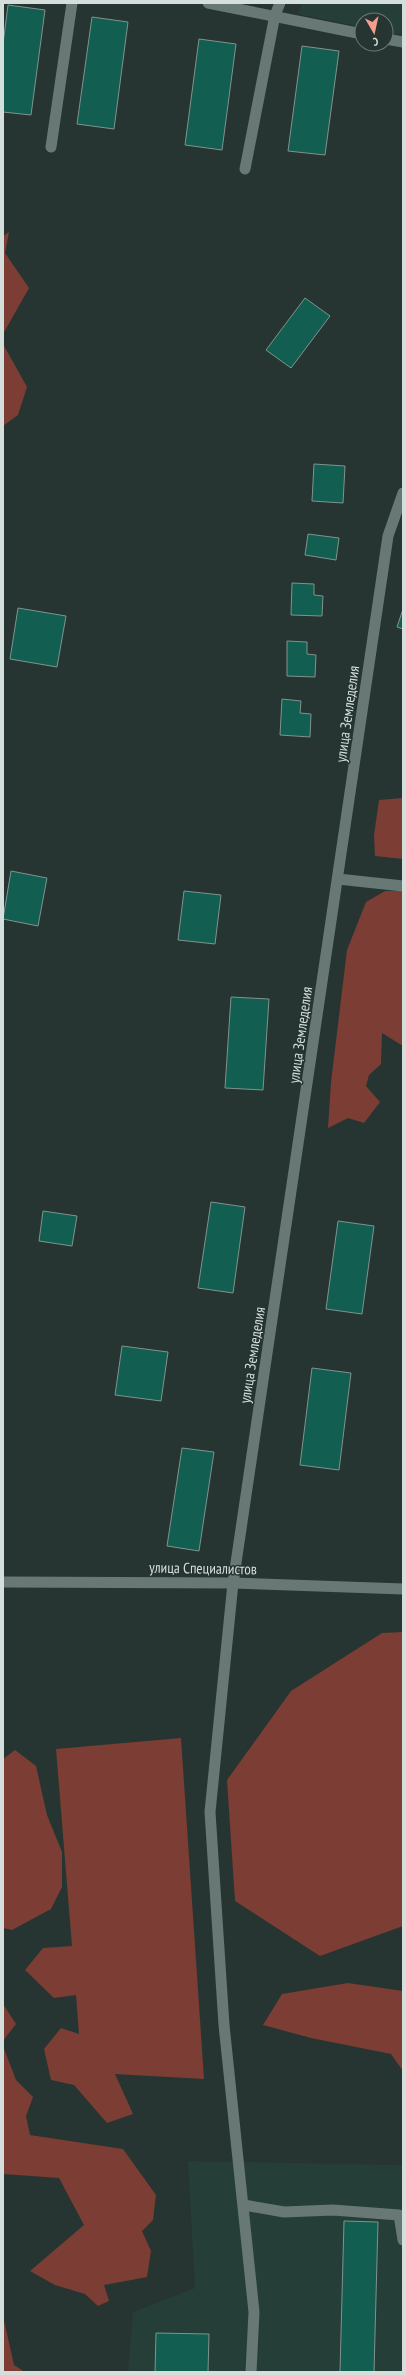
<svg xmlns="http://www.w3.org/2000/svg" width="406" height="2375" font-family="'PT Sans Narrow',sans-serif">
<rect width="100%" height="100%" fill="#263531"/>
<g fill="#263e38">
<path d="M302,3H403V35L386,32V20H362V27L298,14Z"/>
<path d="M188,2161L403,2165V2372H128L133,2312L195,2288Z"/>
</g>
<g fill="#7b3d34">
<path d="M9,232L5,253L29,288L3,334V236Z"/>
<path d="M3,344L27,387L18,415L3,426Z"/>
<path d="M403,798V859L375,856L374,835L379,800Z"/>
<path d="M385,891H403V1046L382,1033L381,1064L369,1075L366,1086L380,1102L364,1123L348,1118L328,1128L331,1082L347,950L366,902Z"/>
<path d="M403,1632V1926L320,1956L235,1901L227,1780L291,1691L382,1633Z"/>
<path d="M181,1738L204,2079L115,2074L133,2114L107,2123L74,2085L51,2080L44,2049L61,2028L79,2034L76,1995L54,1998L25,1970L43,1948L72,1946L56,1749Z"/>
<path d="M15,1750L36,1766L47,1815L62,1852V1887L51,1909L12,1930L3,1928V1759Z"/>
<path d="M348,1983L403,1991V2071L391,2054L311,2038L263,2025L282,1994Z"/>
<path d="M3,2004L16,2024L3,2041Z"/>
<path d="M3,2046L16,2080L33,2097L26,2116L30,2135L123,2149L156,2195L153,2220L142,2231L151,2251L147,2277L104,2285L109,2301L98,2306L85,2294L55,2285L30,2271L84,2225L59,2178L3,2174Z"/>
<path d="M3,2316L14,2365L25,2372H3Z"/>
</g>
<g fill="#125e50" stroke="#81938e">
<path d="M8,5L45,10L31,115L3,112V44Z"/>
<path d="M92,17L128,22L114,129L77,124Z"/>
<path d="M199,39L236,44L222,150L185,145Z"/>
<path d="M302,46L339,51L325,155L288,151Z"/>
<path d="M305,298L330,316L291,368L266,350Z"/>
<path d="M314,464L345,466L343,503L312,501Z"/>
<path d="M308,534L339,538L336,560L305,555Z"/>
<path d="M292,583L314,584V595L323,596L322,616L291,615Z"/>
<path d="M18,608L66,616L57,667L10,659Z"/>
<path d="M403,609V629L397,627Z"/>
<path d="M287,641L307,642V654L316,655L315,677L287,676Z"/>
<path d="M282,699L301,701L300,713L311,714L310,737L280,735Z"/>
<path d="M11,871L47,878L38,926L3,919Z"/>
<path d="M184,891L221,895L215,944L178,940Z"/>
<path d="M231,997L269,999L263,1090L225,1088Z"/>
<path d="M211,1202L245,1207L233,1293L198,1288Z"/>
<path d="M43,1211L77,1216L72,1246L39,1241Z"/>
<path d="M338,1221L374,1226L362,1314L326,1309Z"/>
<path d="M122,1346L168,1352L161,1401L115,1395Z"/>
<path d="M312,1368L351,1373L339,1470L300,1465Z"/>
<path d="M182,1448L214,1452L199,1551L167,1546Z"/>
<path d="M344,2221L378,2222L374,2372H340Z"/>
<path d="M156,2333L209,2334L208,2372H155Z"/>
</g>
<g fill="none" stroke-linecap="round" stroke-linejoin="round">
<g stroke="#687975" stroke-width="11">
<path d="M51,147L72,3"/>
<path d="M245,169L275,15"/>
<path d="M338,879L403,886"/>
<path d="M233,1583L210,1812L224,2025L254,2312L251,2372"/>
<path d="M244,2205L284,2212L333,2210L399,2215L403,2240"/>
</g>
<g stroke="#687975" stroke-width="11">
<path d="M208,3L362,34"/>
<path d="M275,15L280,3"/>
<path d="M386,39L403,42"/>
<path d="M3,1582L233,1583L403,1589"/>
<path d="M233,1583L388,536L403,493"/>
</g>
</g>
<g text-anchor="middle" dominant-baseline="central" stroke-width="3" stroke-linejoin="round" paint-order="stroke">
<g font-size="15" fill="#d4dedb" stroke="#263531">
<text transform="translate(347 714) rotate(-82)">улица Земледелия</text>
<text transform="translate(300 1035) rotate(-82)">улица Земледелия</text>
<text transform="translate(252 1355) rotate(-81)">улица Земледелия</text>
<text transform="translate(203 1568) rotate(1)">улица Специалистов</text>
</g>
</g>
<rect width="406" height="2375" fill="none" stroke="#d4dedb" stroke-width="8"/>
<g transform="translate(374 32) rotate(171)"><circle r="19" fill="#263531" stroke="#6c7975"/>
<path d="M0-3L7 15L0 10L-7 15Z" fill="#f59d8f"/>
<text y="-6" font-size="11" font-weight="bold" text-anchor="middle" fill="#d4dedb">С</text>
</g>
</svg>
